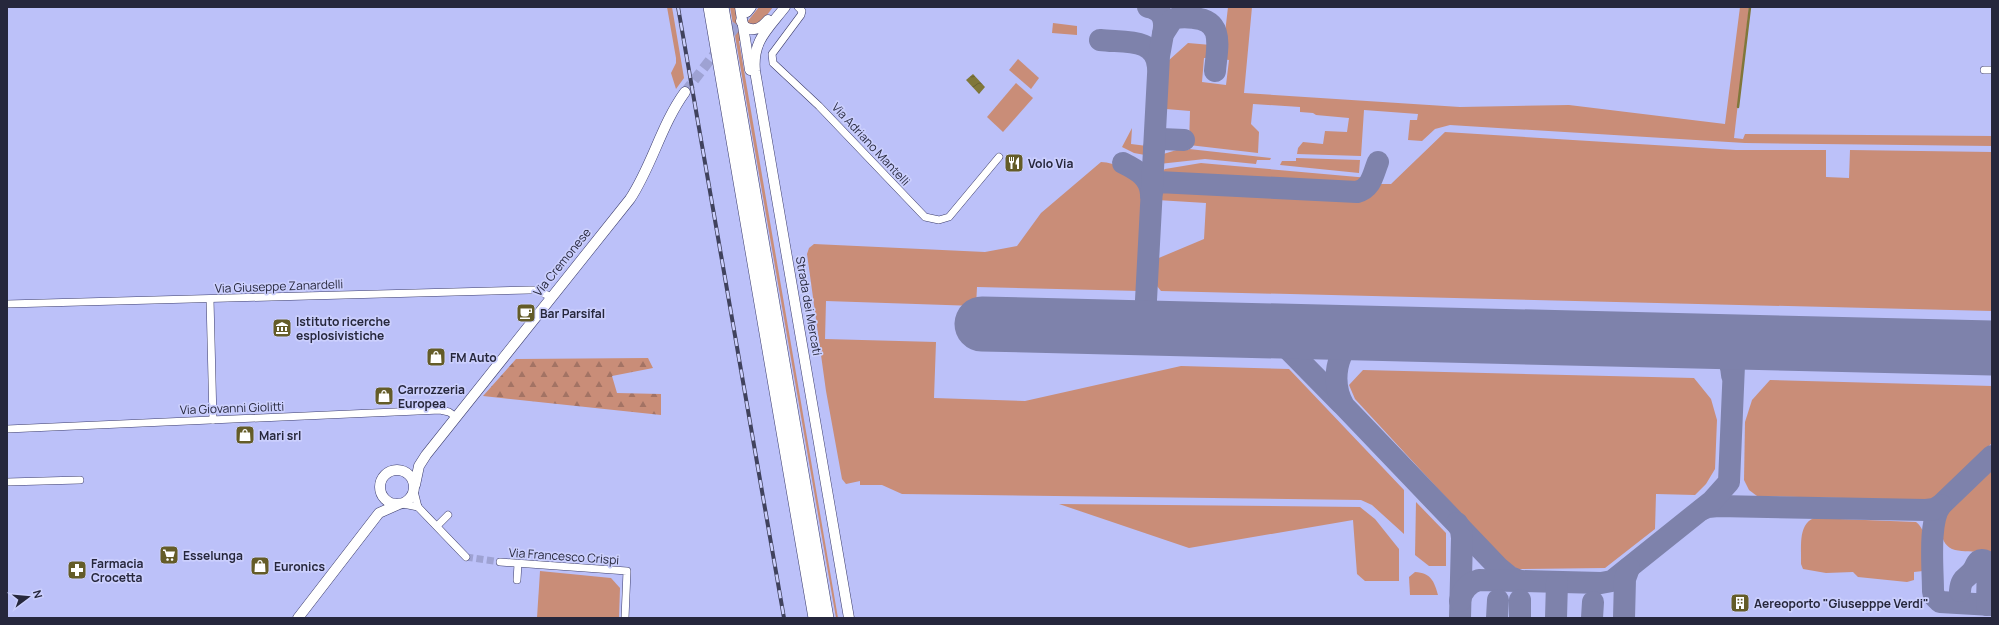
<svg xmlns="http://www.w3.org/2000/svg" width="1999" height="625" font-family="Manrope,sans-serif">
<defs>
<pattern id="forest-firs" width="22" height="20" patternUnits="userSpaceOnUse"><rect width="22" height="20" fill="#c98d78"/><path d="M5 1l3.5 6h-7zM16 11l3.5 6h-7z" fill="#a37364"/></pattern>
<pattern id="water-waves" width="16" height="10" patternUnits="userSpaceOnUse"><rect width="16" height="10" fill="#80773a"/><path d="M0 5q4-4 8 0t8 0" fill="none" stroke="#696232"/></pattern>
</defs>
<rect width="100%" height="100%" fill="#bcc1f9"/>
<g fill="#c98d78">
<path d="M667,7H672L684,78L676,89L671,73L676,63V58Z"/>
<path d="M730,7H736L741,41H739L838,618H836Z"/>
<path d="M759,7H773C766,16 759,29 747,22Z"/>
<path d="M1228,7H1252L1244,93L1460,107L1569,105L1725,124L1740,7H1749L1734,138L1743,139L1745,134L1992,136V146L1745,143L1450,125L1435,129L1422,141L1408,140L1410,120H1417L1418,114L1364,110L1361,156L1297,154L1298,148L1303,142L1323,144L1325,131L1347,132L1349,118L1316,115L1313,113L1300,112V107L1253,104L1251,124L1259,132L1258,153L1189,145L1190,111L1166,109L1168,61L1188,43L1211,45L1210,58H1204L1202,82L1226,85L1229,60L1222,59Z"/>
<path d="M1053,23L1077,26V35L1052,33Z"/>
<path d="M1018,59L1039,78L1031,89L1009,70Z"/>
<path d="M1016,83L1033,98L1003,132L987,117Z"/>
<path d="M1132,128L1131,144L1147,146L1145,155L1134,153L1122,147Z"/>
<path d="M1445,132L1736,150H1826V177L1849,178L1850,150L1992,152V311L1161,291L1153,281L1154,260L1204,239L1206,203L1157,200L1158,189L1165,185L1357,195L1370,193L1374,184H1391Z"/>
<path d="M1180,149L1189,150V149L1271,158L1270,160H1257L1256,164L1205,159L1159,164L1160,155Z"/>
<path d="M1296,158L1360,160L1359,173L1280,165L1282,161H1296Z"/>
<path d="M1101,162C1115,162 1137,174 1144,187L1140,291L977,287L976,306L826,301L825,339L936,342L934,398L1025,401L1181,366L1289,369L1404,490V534L1372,505L1361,500L902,494L882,485H860V481L846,484L842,479L826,391L807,254L809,248L814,244L985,252L1017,246L1041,213Z"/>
<path d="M1201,163L1212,164L1369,178L1363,185L1354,189L1159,179L1161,172L1165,169Z"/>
<path d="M1363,370L1694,378L1711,399L1717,420L1715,469L1706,484L1695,495L1656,494L1655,529L1605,568L1517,569L1502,558L1355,399L1349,385Z"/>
<path d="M1770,380L1992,386V443L1936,497L1929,500L1757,496L1749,490L1744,480L1745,422L1752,400Z"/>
<path d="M1992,468V552C1980,551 1964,553 1952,549C1939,543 1939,524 1946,514C1953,501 1981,479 1992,468Z"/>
<path d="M1416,502L1446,533V566H1429L1415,555Z"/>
<path d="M1059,504L1360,507L1375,519L1399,549V581H1365L1357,574L1353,520L1189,548Z"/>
<path d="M1814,518L1916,522C1928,530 1928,559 1923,571L1914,572V580L1907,582L1858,577L1853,572L1826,573L1803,569L1801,564C1802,549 1797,525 1814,518Z"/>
<path d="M540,571L611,578L620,588L619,618H537Z"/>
<path d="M1415,572C1431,573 1434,581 1438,595H1410L1409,577Z"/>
</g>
<path fill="url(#forest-firs)" d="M648,358L653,368L612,376L617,393L661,394V415L483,396L516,359Z"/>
<path fill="url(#water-waves)" d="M973,74L985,87L979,94L966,80Z"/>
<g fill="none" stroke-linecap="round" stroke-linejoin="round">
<path stroke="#80773a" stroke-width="2.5" d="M1738,107L1750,7"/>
<g stroke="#7e82ab" stroke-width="22">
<path d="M1148,7C1163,10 1166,20 1163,34"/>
<path d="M1100,40C1123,43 1156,37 1158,67"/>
<path d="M1154,148L1156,143L1161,139L1184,140"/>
<path d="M1123,163C1137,170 1150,177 1151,194"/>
<path d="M1151,195L1154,185L1158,182L1357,192C1372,188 1373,174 1378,162"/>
<path d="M1170,329C1154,327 1146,316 1146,300L1159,56L1163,34L1172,20C1179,16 1186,17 1194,18C1225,21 1217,47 1215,71"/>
<path d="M1225,330L1264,336L1286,347L1341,403"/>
<path d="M1380,334C1374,334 1367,334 1361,336C1334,348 1331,384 1344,406L1499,568L1510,577L1520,581"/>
<path d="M1699,341C1719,344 1731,356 1732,375"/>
<path d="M1992,456L1941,505C1928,521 1933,569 1933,591L1934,596L1940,602L1992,605"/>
<path d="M1701,510L1708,507L1718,506L1926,510L1934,509L1941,505"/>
<path d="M1457,523L1461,530L1462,538L1460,618"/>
<path d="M1960,591C1961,576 1968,579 1974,569C1977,562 1979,557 1988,562L1987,605"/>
<path d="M1460,601C1462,590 1469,583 1479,580L1601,583L1612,581L1712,501L1729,482L1734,365C1740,351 1752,344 1767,343"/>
<path d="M1497,618L1498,600"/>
<path d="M1520,618V600"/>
<path d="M1556,618L1557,582"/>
<path d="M1592,618L1593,602"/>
<path d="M1624,618L1625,579L1629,568"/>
</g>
<path stroke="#7e82ab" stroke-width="55" d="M982,324L1992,348"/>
<path stroke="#9ea2d3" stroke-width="7" stroke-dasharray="7 3.5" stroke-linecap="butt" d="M466,557L500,562"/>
<path stroke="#9ea2d3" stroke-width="10" stroke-dasharray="10 5" stroke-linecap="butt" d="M685,92L745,15"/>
<g stroke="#3c3d6c" stroke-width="8">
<g id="street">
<path d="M798,7L802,11L801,15L772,54L773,63L819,106L925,217L939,220L949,217L999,157"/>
<path d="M1984,70H1992"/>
<path d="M210,299L213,420"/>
<path d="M7,304L529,290H537L551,297"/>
<path d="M7,429L440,410L449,412L456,417"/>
<path d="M7,482L80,480"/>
<path d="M414,491L418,507L466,557"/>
<path d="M403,504L418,507"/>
<path d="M437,526L448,515"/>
<path d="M500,562L627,571L625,618"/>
<path d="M517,580L518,564"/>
</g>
</g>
<g stroke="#3c3d6c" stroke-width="11">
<g id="secondary">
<path d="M740,7L750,70"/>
<path d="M785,7C768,29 752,41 755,71L849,618"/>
<path d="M747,12L751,7"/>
<path d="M741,21L745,27C755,32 761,28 768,20"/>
<circle cx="397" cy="487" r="17"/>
<path d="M415,485L419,466L426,455L630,199C652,166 661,125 685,92"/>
<path d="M298,618L379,513L397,505"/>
</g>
</g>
<g stroke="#3c3d6c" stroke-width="14">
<g id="highway">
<path d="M710,7L815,618"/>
<path d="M722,7L827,618"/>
</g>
</g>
<use href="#street" stroke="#fff" stroke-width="7"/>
<use href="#secondary" stroke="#fff" stroke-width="10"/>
<use href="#highway" stroke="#fff" stroke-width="13"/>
<g stroke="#40425d" stroke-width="4">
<path id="rail" d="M678,7L784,618"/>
</g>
<use href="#rail" stroke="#cbcffd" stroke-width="2.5" stroke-dasharray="8" stroke-linecap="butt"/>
</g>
<defs>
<g id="restaurant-square" transform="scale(1)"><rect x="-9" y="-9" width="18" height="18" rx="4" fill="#645c28" stroke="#cbcffd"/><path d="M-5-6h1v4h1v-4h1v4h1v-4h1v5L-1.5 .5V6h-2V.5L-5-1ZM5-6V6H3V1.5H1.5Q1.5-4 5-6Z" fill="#fff"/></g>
<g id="cafe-square" transform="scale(1)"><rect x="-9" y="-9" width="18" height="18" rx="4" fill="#645c28" stroke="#cbcffd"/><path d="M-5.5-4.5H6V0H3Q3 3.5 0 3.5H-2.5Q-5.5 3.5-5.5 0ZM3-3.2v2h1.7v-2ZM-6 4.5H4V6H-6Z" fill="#fff"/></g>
<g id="museum-square" transform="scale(1)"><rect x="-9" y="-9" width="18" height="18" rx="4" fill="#645c28" stroke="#cbcffd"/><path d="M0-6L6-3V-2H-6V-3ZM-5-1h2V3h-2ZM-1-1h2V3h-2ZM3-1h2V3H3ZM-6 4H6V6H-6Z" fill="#fff"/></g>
<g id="shop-square" transform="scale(1)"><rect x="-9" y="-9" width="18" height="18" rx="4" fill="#645c28" stroke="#cbcffd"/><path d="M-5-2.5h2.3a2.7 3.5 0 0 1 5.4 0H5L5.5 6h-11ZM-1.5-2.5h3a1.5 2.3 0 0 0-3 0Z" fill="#fff"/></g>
<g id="supermarket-square" transform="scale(1)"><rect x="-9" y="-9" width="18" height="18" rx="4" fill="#645c28" stroke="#cbcffd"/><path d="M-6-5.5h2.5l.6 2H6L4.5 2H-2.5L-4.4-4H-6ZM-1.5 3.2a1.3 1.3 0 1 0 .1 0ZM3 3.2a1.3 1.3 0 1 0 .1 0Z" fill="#fff"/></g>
<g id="pharmacy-square" transform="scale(1)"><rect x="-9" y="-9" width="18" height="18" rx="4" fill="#645c28" stroke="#cbcffd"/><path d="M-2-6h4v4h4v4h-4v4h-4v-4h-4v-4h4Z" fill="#fff"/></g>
<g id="building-square" transform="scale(1)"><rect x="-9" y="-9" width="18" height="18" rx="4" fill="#645c28" stroke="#cbcffd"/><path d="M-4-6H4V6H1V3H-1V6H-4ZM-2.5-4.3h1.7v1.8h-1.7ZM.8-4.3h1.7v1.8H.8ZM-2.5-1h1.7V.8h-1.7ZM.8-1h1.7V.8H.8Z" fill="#fff"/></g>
</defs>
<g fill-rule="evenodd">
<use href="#restaurant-square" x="1014" y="163"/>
<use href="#cafe-square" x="526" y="313"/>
<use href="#museum-square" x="282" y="328"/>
<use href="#shop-square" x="436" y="357"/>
<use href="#shop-square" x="384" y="396"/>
<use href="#shop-square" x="245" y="435"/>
<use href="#supermarket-square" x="169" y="555"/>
<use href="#shop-square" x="260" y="566"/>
<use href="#pharmacy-square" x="77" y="570"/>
<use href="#building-square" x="1740" y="603"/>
</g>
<g text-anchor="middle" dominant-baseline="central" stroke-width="3.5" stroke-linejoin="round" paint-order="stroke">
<g font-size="12" fill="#26273c" stroke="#cbcffd">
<text transform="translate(871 144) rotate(47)">Via Adriano Mantelli</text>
<text transform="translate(562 262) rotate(-51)">Via Cremonese</text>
<text transform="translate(279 286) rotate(-2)">Via Giuseppe Zanardelli</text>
<text transform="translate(809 306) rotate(80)">Strada dei Mercati</text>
<text transform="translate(232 408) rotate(-2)">Via Giovanni Giolitti</text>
<text transform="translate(564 556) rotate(4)">Via Francesco Crispi</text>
</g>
<g font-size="12" font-weight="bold" fill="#26273c" stroke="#cbcffd" text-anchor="start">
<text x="1028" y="163">Volo Via</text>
<text x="540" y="313">Bar Parsifal</text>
<text x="296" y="321">Istituto ricerche<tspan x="296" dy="14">esplosivistiche</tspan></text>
<text x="450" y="357">FM Auto</text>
<text x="398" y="389">Carrozzeria<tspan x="398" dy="14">Europea</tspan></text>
<text x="259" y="435">Mari srl</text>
<text x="183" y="555">Esselunga</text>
<text x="91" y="563">Farmacia<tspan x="91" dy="14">Crocetta</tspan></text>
<text x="274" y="566">Euronics</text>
<text x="1754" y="603">Aereoporto "Giusepppe Verdi"</text>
</g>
</g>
<rect width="1999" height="625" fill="none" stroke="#26273c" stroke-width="16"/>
<g transform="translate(28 597) rotate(74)" stroke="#cbcffd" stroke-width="3" paint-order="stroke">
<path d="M0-3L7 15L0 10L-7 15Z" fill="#26273c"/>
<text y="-6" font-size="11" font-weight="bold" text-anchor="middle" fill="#26273c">N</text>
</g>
</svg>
